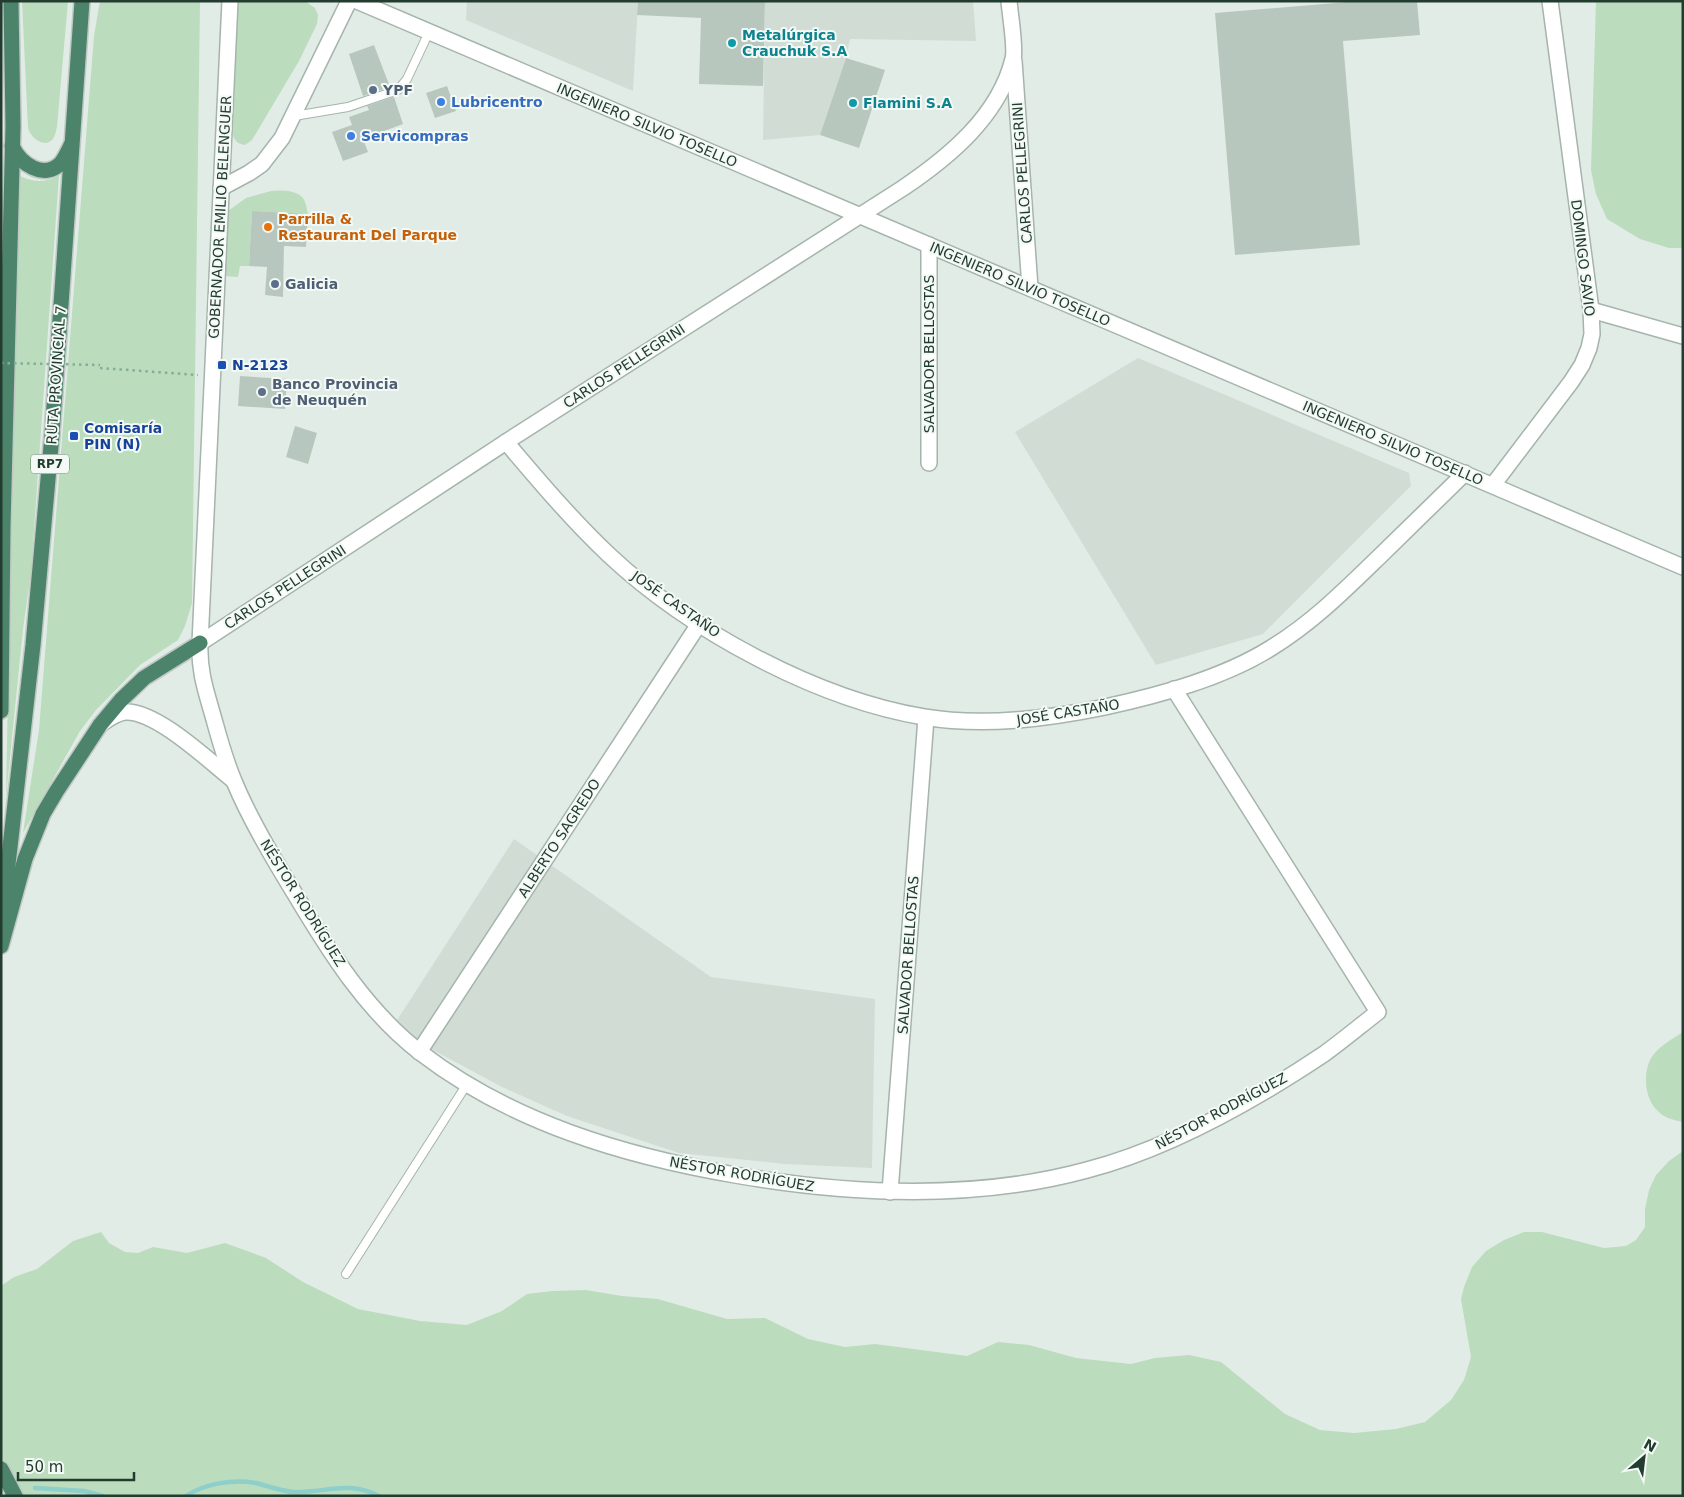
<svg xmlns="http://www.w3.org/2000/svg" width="1684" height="1497" font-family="'DejaVu Sans',sans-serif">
<rect width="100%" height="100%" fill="#e2ece6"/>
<g fill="#d1dcd4">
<path d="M467,1H638L633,91L466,20Z"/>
<path d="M765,1H973L976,41L850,39L846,58L820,135L763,140Z"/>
<path d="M1138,358L1409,473L1411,486L1263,634L1156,665L1015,432Z"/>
<path d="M514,839L711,977L875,999L872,1168L785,1164L679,1153L567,1116L502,1087L392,1028Z"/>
</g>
<g fill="#bcdcbe">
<path d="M22,1H68L57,127C56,131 55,136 53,139C44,149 31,138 28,128Z"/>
<path d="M100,1H200L192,603L185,626L178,640L140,665L96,710L80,731L23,833L39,730L94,36Z"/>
<path d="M238,1H305L315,8L318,15L317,24L299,61L252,140L245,145C238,144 234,141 233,134Z"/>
<path d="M1596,1H1683V248H1669L1640,239L1607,219L1596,194L1591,170Z"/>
<path d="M18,175C32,182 45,184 59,175L31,572L23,629L6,797Z"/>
<path d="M271,191C281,190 296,190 303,198C306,202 307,210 308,214L252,211L249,266H240L238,277L224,276L228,211L246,198Z"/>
<path d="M1683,1032V1122C1674,1120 1664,1118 1658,1111C1645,1100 1643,1075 1650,1060C1656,1048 1672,1039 1683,1032Z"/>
<path d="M1683,1151V1496H21L9,1474L1,1456V1286L14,1277L37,1269L73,1241L101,1232L109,1243L125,1252L138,1253L153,1247L187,1253L225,1243L266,1258L303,1282L358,1309L420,1321L467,1325L502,1311L527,1294L552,1291L586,1290L622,1296L658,1299L727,1319L765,1318L808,1339L845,1347L875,1344L967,1356L998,1342L1029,1345L1076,1358L1131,1364L1155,1358L1189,1355L1221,1362L1285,1414L1320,1430L1354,1433L1396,1429L1425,1422L1451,1400L1464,1380L1471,1357L1461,1299L1464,1287L1472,1267L1486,1251L1504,1240L1524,1232H1542L1604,1248L1626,1246L1636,1240L1645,1227V1209L1649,1190L1656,1175L1669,1161Z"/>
</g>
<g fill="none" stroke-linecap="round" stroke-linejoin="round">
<g stroke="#8dcfcb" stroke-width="4.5">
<path d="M35,1488L84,1491L103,1496"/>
<path d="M186,1496C206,1483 233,1479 256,1483C268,1486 281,1491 293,1492C326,1493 347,1480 379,1496"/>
</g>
</g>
<g fill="#b8c7be">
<path d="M638,1H765L763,86L699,84L701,18L637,15Z"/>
<path d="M1360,1H1417L1420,35L1343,41L1360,245L1235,255L1215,13Z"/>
<path d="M374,45L390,87L363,96L349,54Z"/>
<path d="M846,58L885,70L859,148L820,135Z"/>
<path d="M447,86L456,111L435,118L426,93Z"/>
<path d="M394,97L403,124L363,139L368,152L343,161L332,132L352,125L349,117L369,110L367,106Z"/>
<path d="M252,211L308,214L306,247L284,246L283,297L265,295L267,267L249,266Z"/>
<path d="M240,376L287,379L285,409L238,406Z"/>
<path d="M295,426L317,433L308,464L286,457Z"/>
</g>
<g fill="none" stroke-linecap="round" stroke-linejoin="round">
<g stroke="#a5b4ac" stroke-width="10">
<g id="service">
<path d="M294,116L348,107L398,90L407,79L429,32"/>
<path d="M346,1274L467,1084"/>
</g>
</g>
<g stroke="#a5b4ac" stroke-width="18">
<g id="minor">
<path d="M357,1L1683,567"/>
<path d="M1009,1C1010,14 1016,49 1013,59C999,116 949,157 903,188L506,442L200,643C199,668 204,685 211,709C218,733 224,758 234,781C249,818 274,860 295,894C329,951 367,1012 421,1053C511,1122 624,1156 735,1175C851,1195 973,1201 1087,1170C1168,1149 1255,1100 1324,1054C1342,1041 1360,1026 1378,1012L1174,689"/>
<path d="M1014,61L1030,288"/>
<path d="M221,188L249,173L262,164L282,138L349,1"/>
<path d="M929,245V463"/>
<path d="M1591,310L1683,336"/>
<path d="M506,442C539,481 572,520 609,555C689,630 816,699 924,717C984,727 1047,719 1105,707C1160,695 1223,678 1271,648C1312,623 1345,590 1379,557C1408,529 1436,501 1465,473"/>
<path d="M1493,485L1571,382L1582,365L1589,348L1592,334L1591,310L1550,1"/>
<path d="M101,724C108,719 116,713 125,712C156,710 209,761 233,780"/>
<path d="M419,1052L699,624"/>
<path d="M890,1192L926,718"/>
</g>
</g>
<g stroke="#a5b4ac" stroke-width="18">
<path id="tertiary" d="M200,643L230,1"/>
</g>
<g stroke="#c1c8c5" stroke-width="18">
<g id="trunk">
<path d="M12,146C20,163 43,181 61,163C65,158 68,151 71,145"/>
<path d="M1,711L3,527L13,126L11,1"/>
<path d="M1,926L33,645L52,435L82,1"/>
<path d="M1,946L25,859L43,814L56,792L100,725L121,700L144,678L200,643"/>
<path d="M1,1469L15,1496"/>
</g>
</g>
<path stroke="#84ae98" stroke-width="2.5" stroke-dasharray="2.5 4" stroke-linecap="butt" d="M100,368L198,375"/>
<use href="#service" stroke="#fff" stroke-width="8"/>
<use href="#minor" stroke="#fff" stroke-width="15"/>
<use href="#tertiary" stroke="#fff" stroke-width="15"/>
<use href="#trunk" stroke="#4c846b" stroke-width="15"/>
<path stroke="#84ae98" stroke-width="2.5" stroke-dasharray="2.5 4" stroke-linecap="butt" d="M1,363L100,365"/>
</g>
<g fill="#0f9aa8" stroke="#f3f9f5" stroke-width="2">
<circle cx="732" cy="43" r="5"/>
<circle cx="853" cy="103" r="5"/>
</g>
<g fill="#5c6f8a" stroke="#f3f9f5" stroke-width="2">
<circle cx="373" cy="90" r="5"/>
<circle cx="275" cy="284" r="5"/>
<circle cx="262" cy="392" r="5"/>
</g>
<g fill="#3f7fe0" stroke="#f3f9f5" stroke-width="2">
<circle cx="441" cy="102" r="5"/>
<circle cx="351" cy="136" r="5"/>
</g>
<circle fill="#e8710a" stroke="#f3f9f5" stroke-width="2" cx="268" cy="227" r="5"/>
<g fill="#1a4fb4" stroke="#f3f9f5" stroke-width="2">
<rect x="217" y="360" width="10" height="10" rx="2.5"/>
<rect x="69" y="431" width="10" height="10" rx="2.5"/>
</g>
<g text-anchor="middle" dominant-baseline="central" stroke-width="4" stroke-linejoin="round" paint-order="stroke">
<rect fill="#f3f9f5" stroke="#61756b" stroke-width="1" x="31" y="454.5" width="38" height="19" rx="4"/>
<g font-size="12" font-weight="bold" fill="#233c30">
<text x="50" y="464">RP7</text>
</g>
<g font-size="14" font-weight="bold" fill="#0d838f" stroke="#f3f9f5" text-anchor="start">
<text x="742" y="35">Metalúrgica<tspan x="742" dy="16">Crauchuk S.A</tspan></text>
<text x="863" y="103">Flamini S.A</text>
</g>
<g font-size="14" font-weight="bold" fill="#4e5e75" stroke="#f3f9f5" text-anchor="start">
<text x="383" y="90">YPF</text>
<text x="285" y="284">Galicia</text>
<text x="272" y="384">Banco Provincia<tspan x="272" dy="16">de Neuquén</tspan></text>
</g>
<g font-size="14" font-weight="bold" fill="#366cbe" stroke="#f3f9f5" text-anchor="start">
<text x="451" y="102">Lubricentro</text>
<text x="361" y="136">Servicompras</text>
</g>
<g font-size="14" fill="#233c30" stroke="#f3f9f5">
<text transform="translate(647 125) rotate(23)">INGENIERO SILVIO TOSELLO</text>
<text transform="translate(1022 173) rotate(-94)">CARLOS PELLEGRINI</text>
<text transform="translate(220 217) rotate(-87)">GOBERNADOR EMILIO BELENGUER</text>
<text transform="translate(1583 258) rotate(83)">DOMINGO SAVIO</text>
<text transform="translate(1020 284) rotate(23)">INGENIERO SILVIO TOSELLO</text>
<text transform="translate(929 354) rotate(-90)">SALVADOR BELLOSTAS</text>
<text transform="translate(624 366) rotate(-33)">CARLOS PELLEGRINI</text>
<text transform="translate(56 375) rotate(-86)">RUTA PROVINCIAL 7</text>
<text transform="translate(1393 443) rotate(23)">INGENIERO SILVIO TOSELLO</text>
<text transform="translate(285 587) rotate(-33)">CARLOS PELLEGRINI</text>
<text transform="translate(676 604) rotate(35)">JOSÉ CASTAÑO</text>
<text transform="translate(1068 712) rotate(-9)">JOSÉ CASTAÑO</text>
<text transform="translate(559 838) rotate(-57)">ALBERTO SAGREDO</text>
<text transform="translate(303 903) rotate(58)">NÉSTOR RODRÍGUEZ</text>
<text transform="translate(908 955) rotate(-86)">SALVADOR BELLOSTAS</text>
<text transform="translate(1221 1111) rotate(-28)">NÉSTOR RODRÍGUEZ</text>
<text transform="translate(742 1174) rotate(10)">NÉSTOR RODRÍGUEZ</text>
</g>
<g font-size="14" font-weight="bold" fill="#c56008" stroke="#f3f9f5" text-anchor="start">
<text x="278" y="219">Parrilla &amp;<tspan x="278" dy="16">Restaurant Del Parque</tspan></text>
</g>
<g font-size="14" font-weight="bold" fill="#164399" stroke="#f3f9f5" text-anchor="start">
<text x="232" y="365">N-2123</text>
<text x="84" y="428">Comisaría<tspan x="84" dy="16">PIN (N)</tspan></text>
</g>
</g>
<rect width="1684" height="1497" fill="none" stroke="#233c30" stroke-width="5"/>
<g transform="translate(1644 1457) rotate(28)" stroke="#f3f9f5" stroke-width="4" paint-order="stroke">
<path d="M0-4L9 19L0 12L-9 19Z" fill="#233c30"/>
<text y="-8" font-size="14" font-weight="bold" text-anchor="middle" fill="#233c30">N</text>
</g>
<path d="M18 1472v8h116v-8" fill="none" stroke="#233c30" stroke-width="2.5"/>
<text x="25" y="1472" font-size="15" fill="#233c30" stroke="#f3f9f5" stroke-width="4" paint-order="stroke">50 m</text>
</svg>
